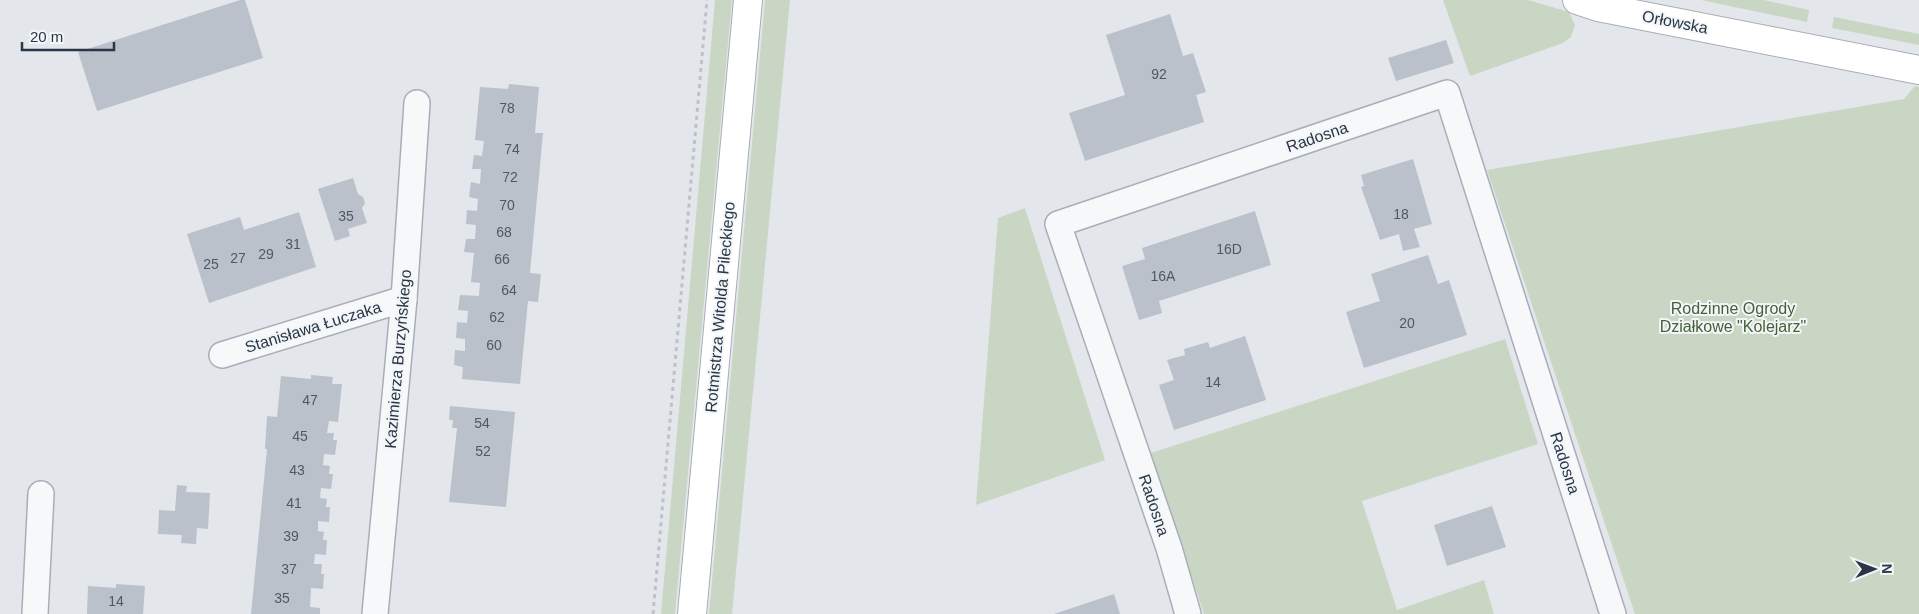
<svg xmlns="http://www.w3.org/2000/svg" width="1919" height="614" font-family="Helvetica,sans-serif">
<rect width="100%" height="100%" fill="#e3e7ec"/>
<g fill="#cad6c4">
<path d="M715,0H732L675,614H661Z"/>
<path d="M765,0H790L732,614H709Z"/>
<path d="M1443,0H1528L1569,12L1575,25L1571,37L1563,43L1470,76Z"/>
<path d="M1701,0H1764L1809,10L1807,22Z"/>
<path d="M1834,17L1919,34V45L1832,28Z"/>
<path d="M1915,86L1919,87V614H1635L1487,170L1904,99Z"/>
<path d="M1025,208L1105,460L976,505L998,218Z"/>
<path d="M1505,339L1538,444L1362,501L1397,610L1484,580L1494,614H1204L1151,453Z"/>
</g>
<g fill="#bac1ca">
<path d="M240,0H245L263,58L97,111L78,52Z"/>
<path d="M1170,14L1183,56L1193,53L1206,92L1196,95L1204,122L1085,161L1069,113L1125,95L1106,35Z"/>
<path d="M1446,40L1454,63L1396,81L1388,58Z"/>
<path d="M509,84L539,87L535,133H543L530,273L541,274L538,302L528,301L520,384L462,379L463,367L454,365L455,350L465,351V339L456,338L457,322L467,323L468,311L458,310L460,295L479,296L480,283L471,282L474,253L464,252L466,239H475L476,225L466,224L467,210L477,211L478,199L469,197L471,182L480,184L481,169H472L474,155L482,156L484,141L475,140L480,87L508,89Z"/>
<path d="M1413,159L1432,224L1414,229L1420,247L1403,251L1399,234L1380,240L1361,187L1364,186L1361,175Z"/>
<path d="M353,178L358,194L363,197L365,203L362,208L367,223L348,229L350,236L335,241L318,189Z"/>
<path d="M1255,211L1271,265L1159,301L1162,313L1139,320L1122,266L1145,259L1142,248Z"/>
<path d="M299,212L316,267L209,303L187,234L240,217L244,230Z"/>
<path d="M1428,255L1438,284L1449,280L1467,335L1364,368L1346,312L1380,301L1371,274Z"/>
<path d="M1245,336L1266,400L1174,430L1159,385L1174,380L1167,360L1185,355L1184,349L1208,342L1210,348Z"/>
<path d="M311,375L333,377L332,384H342L338,422L329,421L327,433H334L333,440H337L335,455L324,454L323,465L330,466L329,474H333L331,489L321,488L320,498L327,499L326,507H330L329,522L318,521V531L324,532L323,540H327L326,555L315,554L314,564H322L321,574H324L323,589L311,588L310,607L320,608V614H251L267,449H265L267,416L277,417L281,376L311,379Z"/>
<path d="M450,406L515,412L506,507L449,502L457,428H452L453,420H449Z"/>
<path d="M177,485L187,486L186,492L210,493L208,529L197,528L196,544L181,543L182,535L158,534L159,510L175,511Z"/>
<path d="M1492,506L1506,547L1447,566L1434,525Z"/>
<path d="M116,584L145,586L143,614H87L88,586L116,588Z"/>
<path d="M1114,594L1120,614H1054Z"/>
</g>
<g fill="none" stroke-linecap="round" stroke-linejoin="round">
<g stroke="#a8aeb7" stroke-width="28">
<g id="street">
<path d="M222,355L404,299"/>
<path d="M35,614L41,494"/>
<path d="M375,614L404,299L417,103"/>
<path d="M1188,614L1169,548L1058,224L1447,93L1613,614"/>
</g>
</g>
<g stroke="#a8aeb7" stroke-width="30">
<g id="secondary">
<path d="M1577,0L1598,7L1919,70"/>
<path d="M692,614L748,0"/>
</g>
</g>
<path stroke="#bdc2c7" stroke-width="3" stroke-dasharray="4 4" stroke-linecap="butt" d="M653,614L707,0"/>
<use href="#street" stroke="#f6f8fa" stroke-width="25"/>
<use href="#secondary" stroke="#fff" stroke-width="28"/>
</g>
<g text-anchor="middle" dominant-baseline="central" stroke-width="4" stroke-linejoin="round" paint-order="stroke">
<g font-size="14" fill="#4e5966">
<text x="1159" y="74">92</text>
<text x="507" y="108">78</text>
<text x="512" y="149">74</text>
<text x="510" y="177">72</text>
<text x="507" y="205">70</text>
<text x="1401" y="214">18</text>
<text x="346" y="216">35</text>
<text x="504" y="232">68</text>
<text x="293" y="244">31</text>
<text x="1229" y="249">16D</text>
<text x="266" y="254">29</text>
<text x="238" y="258">27</text>
<text x="502" y="259">66</text>
<text x="211" y="264">25</text>
<text x="1163" y="276">16A</text>
<text x="509" y="290">64</text>
<text x="497" y="317">62</text>
<text x="1407" y="323">20</text>
<text x="494" y="345">60</text>
<text x="1213" y="382">14</text>
<text x="310" y="400">47</text>
<text x="482" y="423">54</text>
<text x="300" y="436">45</text>
<text x="483" y="451">52</text>
<text x="297" y="470">43</text>
<text x="294" y="503">41</text>
<text x="291" y="536">39</text>
<text x="289" y="569">37</text>
<text x="282" y="598">35</text>
<text x="116" y="601">14</text>
</g>
<g font-size="16" fill="#2a3645" stroke="#f3f6f9">
<text transform="translate(1675 22) rotate(11)">Orłowska</text>
<text transform="translate(1317 137) rotate(-19)">Radosna</text>
<text transform="translate(720 307) rotate(-85)">Rotmistrza Witolda Pileckiego</text>
<text transform="translate(313 327) rotate(-17)">Stanisława Łuczaka</text>
<text transform="translate(398 359) rotate(-85)">Kazimierza Burzyńskiego</text>
<text transform="translate(1565 463) rotate(72)">Radosna</text>
<text transform="translate(1154 505) rotate(71)">Radosna</text>
</g>
<g font-size="16" fill="#436236" stroke="#f3f6f9">
<text x="1733" y="308">Rodzinne Ogrody<tspan x="1733" dy="18">Działkowe "Kolejarz"</tspan></text>
</g>
</g>
<g transform="translate(1874 569) rotate(89)" stroke="#f3f6f9" stroke-width="4" paint-order="stroke">
<path d="M0-4L9 19L0 12L-9 19Z" fill="#2a3645"/>
<text y="-8" font-size="14" font-weight="bold" text-anchor="middle" fill="#2a3645">N</text>
</g>
<path d="M22 42v8h92v-8" fill="none" stroke="#2a3645" stroke-width="2.5"/>
<text x="30" y="42" font-size="15" fill="#2a3645" stroke="#f3f6f9" stroke-width="4" paint-order="stroke">20 m</text>
</svg>
